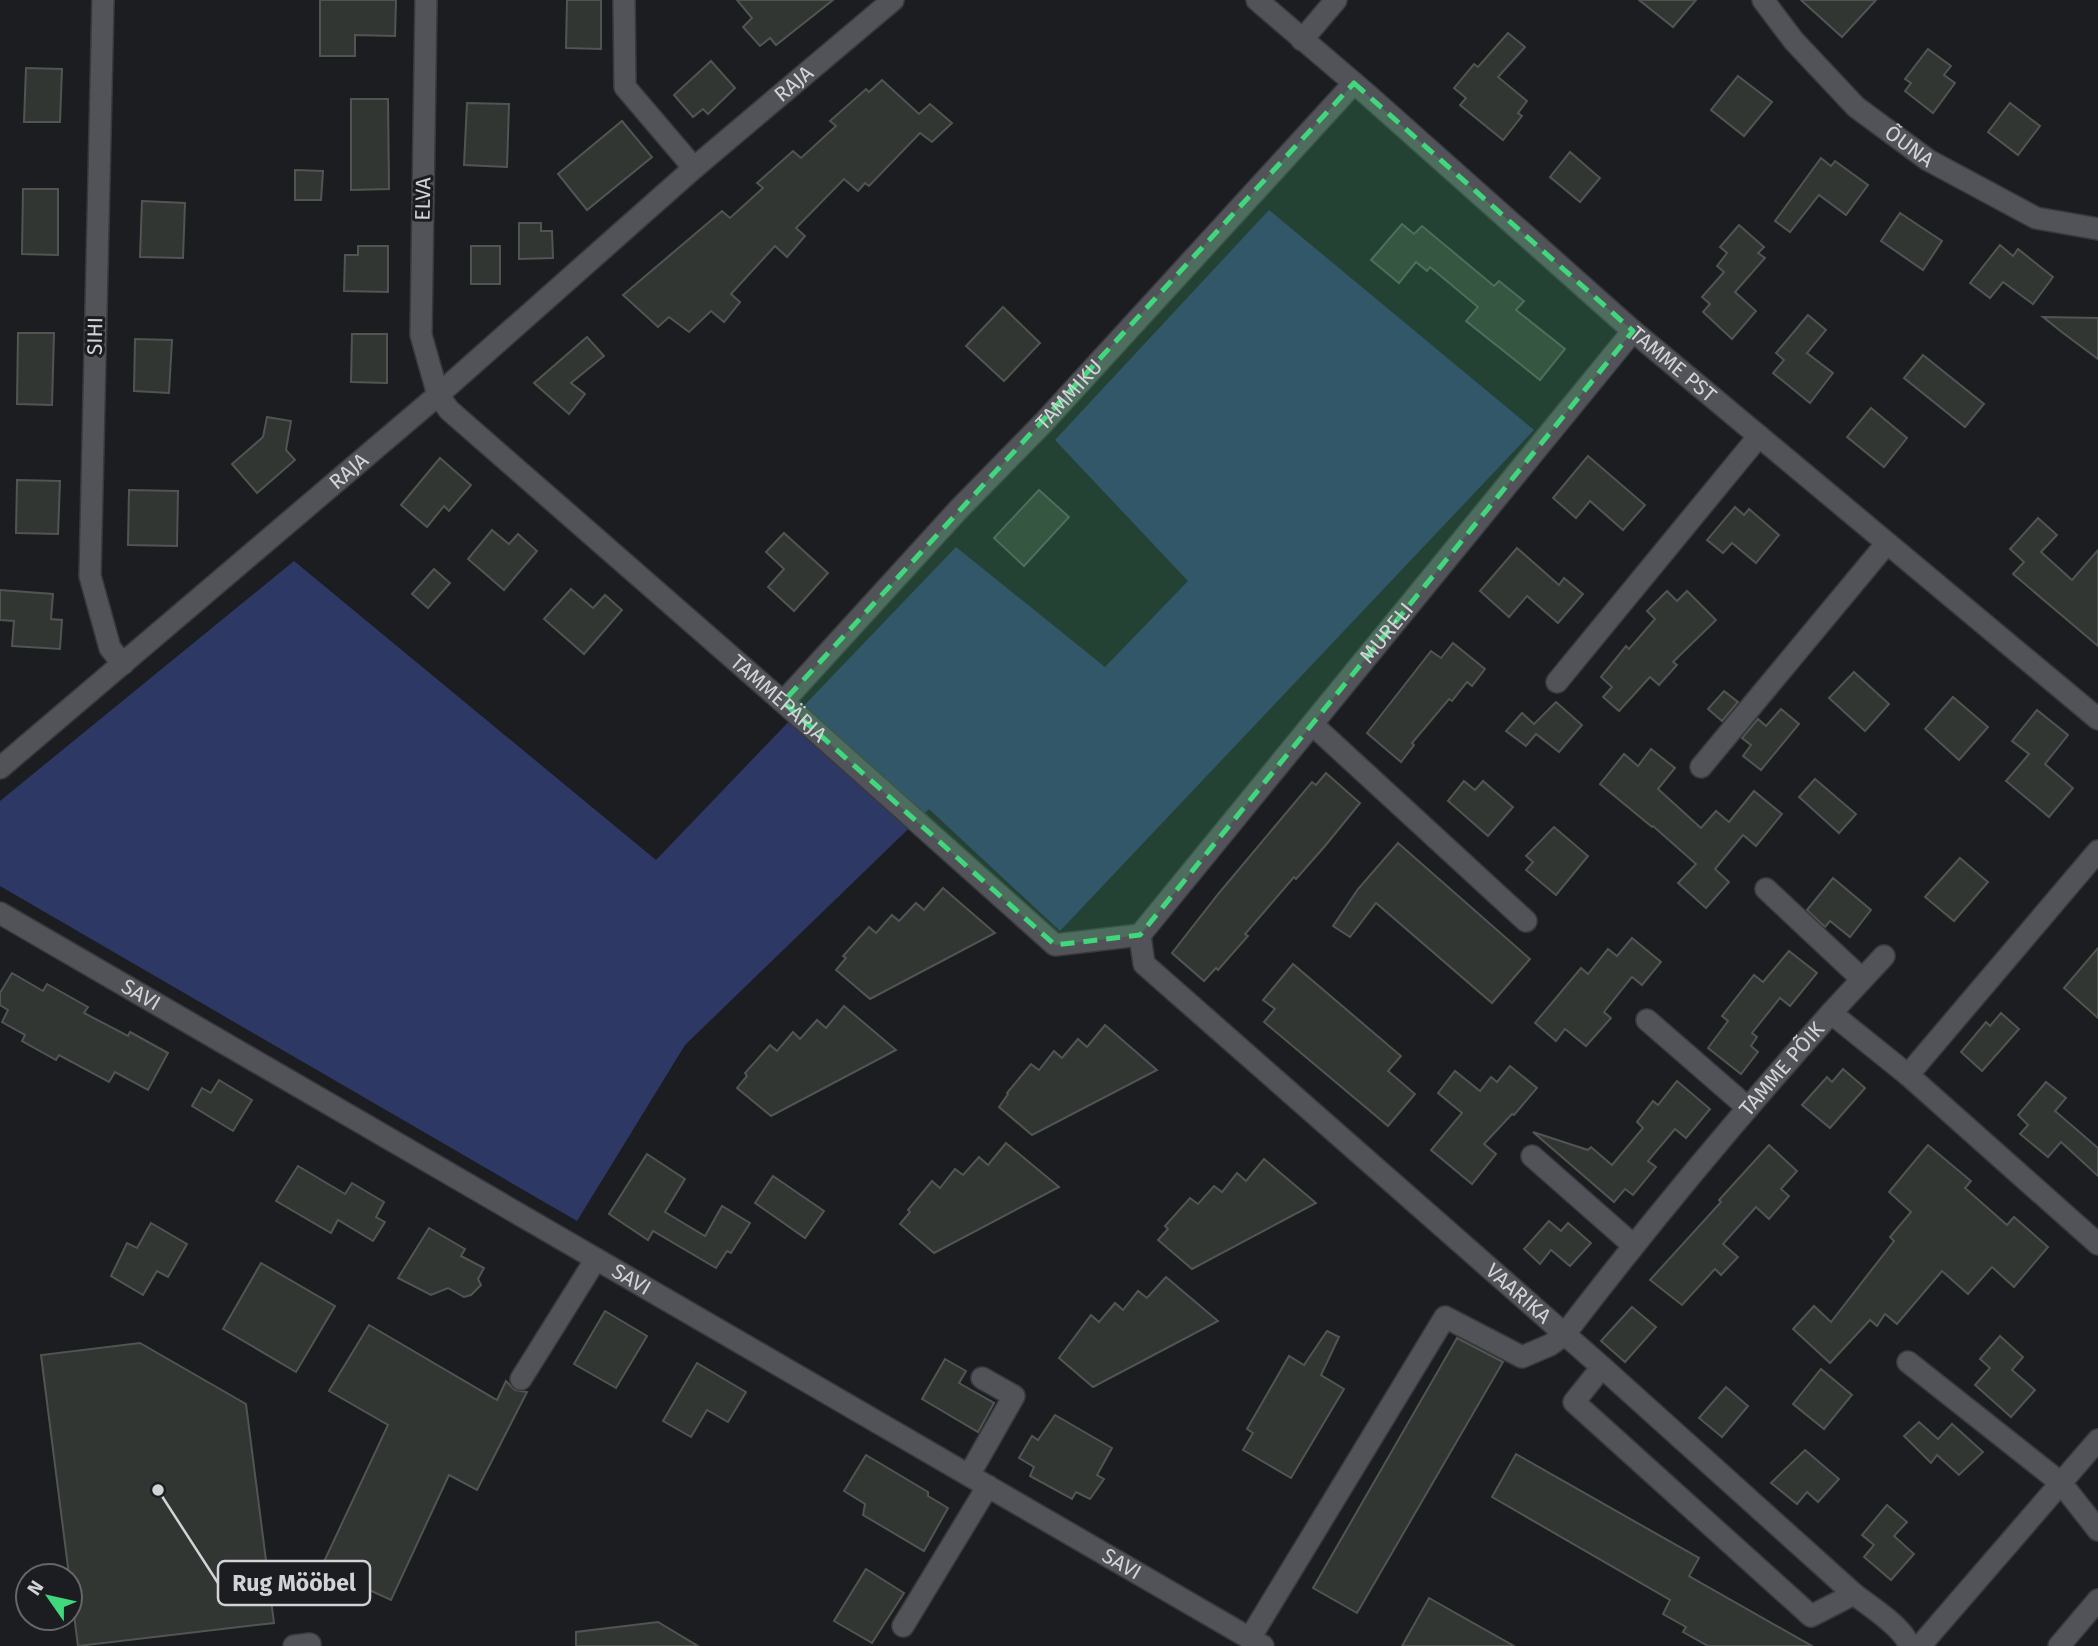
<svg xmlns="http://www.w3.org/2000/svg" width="2098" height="1646" font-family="'Fira Sans',sans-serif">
<rect width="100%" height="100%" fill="#1c1d21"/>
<path fill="#2e3865" d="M1269,210L1534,430L1060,931L929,809L685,1045L577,1221L0,886V801L294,561L656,860L956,547L1105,667L1188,581L1055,440Z"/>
<g fill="#323633" stroke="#515552" stroke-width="2">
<path d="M320,0H396L395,36L355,35V56H320Z"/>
<path d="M567,0H601V49L566,48Z"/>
<path d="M737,0H833L776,45L770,38L760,46L743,27L752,18Z"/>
<path d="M1639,0H1696L1673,27Z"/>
<path d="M1801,0H1876L1842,37Z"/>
<path d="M1508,33L1525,47L1498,77L1527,101L1518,113L1522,116L1503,140L1460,105L1466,98L1454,88L1474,64L1478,67Z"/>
<path d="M1928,49L1951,66L1944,75L1955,83L1933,113L1905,91L1911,83L1905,79Z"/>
<path d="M711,61L735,88L708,114L703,109L693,117L674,95Z"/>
<path d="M26,68L62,69L60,122H24Z"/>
<path d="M1738,76L1772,102L1744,136L1711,110Z"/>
<path d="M882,80L919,114L930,104L952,123L932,142L920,133L869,186L865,183L858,191L844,179L796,228L805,236L787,257L775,246L731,294L740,302L724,322L711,311L689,332L669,317L658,327L623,295L722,211L730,218L763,188L757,183L793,151L801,158L836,126L830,121L866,89L869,92Z"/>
<path d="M351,99H388L389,189L351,190Z"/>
<path d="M467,103L509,104L507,167L464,165Z"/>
<path d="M2010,103L2040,126L2018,155L1988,132Z"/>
<path d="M622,121L652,157L587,210L558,174Z"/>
<path d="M1570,152L1600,178L1580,202L1550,177Z"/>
<path d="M1821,158L1831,166L1835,161L1868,185L1846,215L1819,195L1790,232L1775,221Z"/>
<path d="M295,170L323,171L321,200H295Z"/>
<path d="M23,189H58V255L22,254Z"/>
<path d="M142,201L185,203L183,258L140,257Z"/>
<path d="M1900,213L1942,241L1923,270L1881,241Z"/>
<path d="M519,223H541V231H552L553,258L519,259Z"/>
<path d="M1402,224L1414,234L1422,226L1494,286L1499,281L1524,301L1516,310L1565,349L1540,380L1466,321L1478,307L1430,267L1427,271L1416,262L1399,283L1371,260Z"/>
<path d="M1739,225L1764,247L1758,253L1765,258L1735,292L1756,311L1732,339L1703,312L1710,304L1702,297L1724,272L1717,266L1727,253L1720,247Z"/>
<path d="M2000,245L2013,256L2018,249L2053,277L2033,304L2003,282L1990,298L1970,283Z"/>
<path d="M358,246H388V292L344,291L345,255H358Z"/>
<rect x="471" y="246" width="29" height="38"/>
<path d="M1003,307L1040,343L1004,381L966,346Z"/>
<path d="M1808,315L1826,330L1807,353L1833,373L1810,403L1773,373L1784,360L1776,353Z"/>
<path d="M2043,317L2098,318V359L2063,333Z"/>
<path d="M18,333H54L52,405L17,404Z"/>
<path d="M352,334H387V383L351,382Z"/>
<path d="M587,337L604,356L571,383L585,394L569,414L534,383Z"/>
<path d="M135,339L172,340L169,393L134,391Z"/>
<path d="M1923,355L1984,404L1965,427L1904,378Z"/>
<path d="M1871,408L1907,438L1884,467L1847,437Z"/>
<path d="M267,417L291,421L286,450L295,460L257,493L232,464L263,437Z"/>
<path d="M1588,456L1645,505L1623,530L1590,501L1576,518L1553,498Z"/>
<path d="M440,458L471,485L449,511L444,506L427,527L401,505Z"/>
<path d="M17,480L60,481L58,534L16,533Z"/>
<path d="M129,490L178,491L177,546L128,545Z"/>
<path d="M1039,490L1069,517L1024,566L994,538Z"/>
<path d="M1735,507L1744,515L1749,509L1779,535L1756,563L1732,543L1723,553L1707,540Z"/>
<path d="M2038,518L2057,535L2041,552L2072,580L2098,550V646L2013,574L2024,562L2010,549Z"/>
<path d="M492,530L509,544L518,534L537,551L504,590L468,559Z"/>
<path d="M784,533L828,573L794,611L768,587L784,569L766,552Z"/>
<path d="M1517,548L1559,585L1564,578L1583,594L1558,623L1527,596L1509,617L1480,591Z"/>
<path d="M434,569L450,583L428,608L412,594Z"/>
<path d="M571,589L593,608L605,595L622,610L584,654L544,619Z"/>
<path d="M0,590L53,594L51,619L62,620L60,649L12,646L14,621L0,620Z"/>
<path d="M1667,591L1677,601L1687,591L1716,620L1673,662L1677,665L1659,685L1650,677L1619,711L1603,697L1612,687L1601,677L1626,646L1629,649L1655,619L1647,611Z"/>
<path d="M1453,643L1485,669L1472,686L1467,682L1452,701L1449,699L1412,743L1414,745L1401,762L1367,733L1431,651L1441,658Z"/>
<path d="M1854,672L1889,704L1865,731L1829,698Z"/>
<path d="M1724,691L1738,702L1722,721L1708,709Z"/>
<path d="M1953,697L1988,727L1959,760L1925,729Z"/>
<path d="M1556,702L1582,725L1559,752L1536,734L1526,746L1506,731L1522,713L1534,724Z"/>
<path d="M1781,709L1799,724L1761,770L1743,756L1751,745L1742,738L1758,719L1766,726Z"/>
<path d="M2037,710L2068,735L2045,764L2073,788L2049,817L2006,781L2029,754L2012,741Z"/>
<path d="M1651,749L1675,768L1658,789L1701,828L1716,811L1729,822L1754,791L1782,814L1756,846L1743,835L1715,869L1729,882L1706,908L1678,883L1696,864L1653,826L1652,827L1600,784L1624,754L1638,766Z"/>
<path d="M1326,773L1360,803L1325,846L1296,879L1294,877L1245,934L1248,936L1218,970L1216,968L1204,981L1172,953L1219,893L1312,782L1316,785Z"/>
<path d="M1815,779L1856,814L1839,833L1799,797Z"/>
<path d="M1464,781L1475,790L1483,781L1513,807L1488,836L1448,801Z"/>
<path d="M1554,827L1588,856L1556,895L1526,870L1533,862L1526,856Z"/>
<path d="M1398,843L1530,959L1492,1003L1376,903L1350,937L1333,926L1358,889Z"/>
<path d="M1960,858L1988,882L1954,921L1925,897Z"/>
<path d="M1833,878L1871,910L1850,937L1830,921L1825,927L1807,910Z"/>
<path d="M943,888L995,933L870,999L836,970L846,958L843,956L869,927L876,933L892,915L899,921L916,903L924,910Z"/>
<path d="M1632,938L1661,962L1642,985L1632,977L1604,1012L1611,1018L1586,1046L1565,1029L1556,1041L1535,1023L1581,968L1588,974L1608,949L1617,956Z"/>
<path d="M2098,948V1018L2064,988Z"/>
<path d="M1789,951L1817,973L1790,1006L1780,998L1752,1033L1757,1037L1751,1046L1758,1052L1741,1074L1708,1048L1728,1021L1722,1016L1754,975L1763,982Z"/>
<path d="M1293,964L1401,1056L1388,1071L1415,1094L1388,1126L1264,1022L1275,1009L1263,1000Z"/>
<path d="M12,973L43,991L47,984L88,1007L84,1013L128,1036L130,1032L168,1053L148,1090L115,1072L109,1082L59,1055L56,1060L22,1041L25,1035L2,1022L8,1010L0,1005V993Z"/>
<path d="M844,1006L896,1050L771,1116L737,1088L747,1076L745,1073L770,1045L777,1051L793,1032L800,1039L817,1020L826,1028Z"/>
<path d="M2001,1013L2019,1029L1982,1071L1961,1052L1986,1022L1990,1026Z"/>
<path d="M1105,1025L1157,1070L1032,1135L999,1107L1008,1094L1007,1093L1031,1064L1039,1070L1054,1051L1062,1058L1078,1039L1087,1047Z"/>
<path d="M1510,1066L1537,1088L1514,1115L1512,1114L1484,1144L1496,1154L1472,1184L1431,1150L1462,1113L1438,1093L1455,1071L1480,1091L1491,1077L1497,1082Z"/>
<path d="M1843,1069L1865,1088L1830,1128L1802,1105L1827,1077L1832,1082Z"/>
<path d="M219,1080L252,1100L233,1131L192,1106L202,1088L211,1093Z"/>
<path d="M1677,1081L1710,1109L1686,1138L1675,1129L1648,1161L1656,1167L1633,1195L1625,1189L1614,1202L1533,1132L1588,1150L1591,1147L1612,1165L1643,1128L1637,1122L1653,1101L1658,1105Z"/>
<path d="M2046,1082L2066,1098L2055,1111L2098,1148V1176L2061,1142L2048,1157L2020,1134L2028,1125L2018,1115Z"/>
<path d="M1006,1143L1059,1187L934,1253L900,1224L910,1212L908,1210L932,1181L940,1188L955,1169L963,1175L979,1157L988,1165Z"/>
<path d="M1769,1145L1797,1171L1781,1189L1789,1196L1769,1219L1756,1207L1723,1244L1738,1257L1721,1275L1715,1269L1682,1305L1650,1280L1721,1202L1719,1200Z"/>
<path d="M1928,1145L1971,1181L1965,1188L2007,1225L2014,1217L2048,1247L2014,1287L1992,1267L1968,1294L1942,1271L1897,1324L1885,1314L1877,1326L1870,1320L1830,1363L1793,1329L1814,1306L1831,1322L1894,1241L1890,1237L1911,1212L1889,1192Z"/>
<path d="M647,1154L685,1179L665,1212L705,1236L722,1206L750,1223L731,1253L727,1251L716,1268L653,1231L648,1240L609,1214Z"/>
<path d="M1264,1159L1316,1203L1192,1269L1158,1240L1168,1229L1165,1226L1190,1198L1198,1204L1214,1186L1222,1192L1237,1173L1246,1181Z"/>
<path d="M298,1166L345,1194L352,1183L384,1202L376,1217L385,1222L373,1241L338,1220L331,1233L276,1201Z"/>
<path d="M773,1176L824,1211L805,1238L755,1203Z"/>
<path d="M1549,1221L1561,1231L1568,1223L1591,1243L1570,1266L1551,1250L1540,1264L1524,1249Z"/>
<path d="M151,1223L187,1244L168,1277L157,1271L143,1295L111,1276L127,1243L137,1248Z"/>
<path d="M429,1228L465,1249L461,1256L484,1268L478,1279L481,1285L471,1295L464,1297L448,1288L431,1295L398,1278Z"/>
<path d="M261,1263L335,1306L296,1372L223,1329Z"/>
<path d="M1166,1277L1218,1321L1093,1387L1059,1358L1091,1315L1099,1322L1115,1303L1123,1310L1138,1291L1147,1298Z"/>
<path d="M1632,1307L1656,1327L1625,1362L1601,1341Z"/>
<path d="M605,1311L647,1336L616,1388L574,1364Z"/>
<path d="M369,1325L497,1400L506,1381L515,1390L527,1392L477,1490L449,1475L391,1600L321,1568L388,1425L329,1391Z"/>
<path d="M1327,1331L1339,1337L1321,1375L1344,1389L1291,1478L1243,1450L1253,1433L1247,1429L1289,1356L1304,1365Z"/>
<path d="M2000,1336L2023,1357L2012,1370L2035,1390L2011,1417L1975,1385L1990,1368L1980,1359Z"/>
<path d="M1457,1338L1503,1362L1357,1613L1313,1588Z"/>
<path d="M140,1343L246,1404L274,1623L78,1646L41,1355Z"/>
<path d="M945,1359L966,1371L959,1383L994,1403L978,1432L922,1399Z"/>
<path d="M697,1363L746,1392L728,1422L707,1410L691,1437L663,1421Z"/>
<path d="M1821,1369L1852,1395L1824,1429L1793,1404Z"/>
<path d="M1726,1387L1748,1406L1722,1437L1699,1418Z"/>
<path d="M1055,1415L1112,1448L1097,1475L1104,1479L1090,1499L1076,1492L1072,1499L1030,1476L1034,1467L1019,1458L1032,1436L1038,1440Z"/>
<path d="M1919,1422L1938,1439L1952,1424L1983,1452L1959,1475L1937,1455L1931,1463L1904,1436Z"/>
<path d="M1805,1450L1839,1479L1818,1502L1807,1492L1797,1504L1771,1483Z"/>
<path d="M1516,1454L1699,1558L1689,1576L1812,1646H1708L1683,1632L1686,1627L1663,1614L1670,1600L1492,1497Z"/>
<path d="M866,1455L928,1492V1496L948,1508L924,1551L863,1515L865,1504L844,1491Z"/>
<path d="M1887,1505L1907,1522L1894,1536L1914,1554L1891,1580L1864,1557L1874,1545L1862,1535Z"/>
<path d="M866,1569L904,1593L872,1643L834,1621Z"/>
<path d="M1429,1598L1514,1646H1402Z"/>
<path d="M658,1622L698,1646H576V1632Z"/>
</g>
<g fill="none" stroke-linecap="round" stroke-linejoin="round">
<g stroke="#38393c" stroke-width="24">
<g id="minor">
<path d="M103,0L90,576L110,648L123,664"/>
<path id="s1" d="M426,0L421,335L438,395L449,410L783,702L1055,945L1140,935"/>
<path d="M624,0L625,87L694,168"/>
<path id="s2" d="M1257,0L1368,95L1633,331L2098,719"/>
<path id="s3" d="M1763,0L1794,41L1856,107L1928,160L2036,218L2098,229"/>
<path d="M1302,40L1336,0"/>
<path d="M1557,682L1759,436"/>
<path id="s4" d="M783,702L958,510L1044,422L1354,83"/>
<path d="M1313,725L1526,921"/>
<path d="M1701,767L1887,543"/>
<path id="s5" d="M0,768L438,395L694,168L893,0"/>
<path d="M1766,889L1862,979"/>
<path id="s6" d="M0,913L1263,1646"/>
<path id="s7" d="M1140,935L1144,964L1602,1367L1854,1594C1868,1605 1905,1628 1909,1646"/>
<path id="s8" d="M1140,935L1633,331"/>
<path d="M1831,1013L1884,956"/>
<path d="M1647,1020L1747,1107"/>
<path d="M1908,1075L2098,851"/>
<path d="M1532,1156L1633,1245"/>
<path d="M1908,1362L2061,1483L2098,1530"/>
<path d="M1602,1367L1574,1402L1811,1616L1854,1594"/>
<path d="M521,1379L596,1259"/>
<path d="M969,1475L1014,1396L982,1378"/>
<path d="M903,1626L988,1486"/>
<path id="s9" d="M1250,1638L1445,1317L1522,1357L1550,1345L1564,1335C1649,1224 1738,1117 1831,1013L1908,1075L2098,1244"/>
<path d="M294,1646L310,1644"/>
<path d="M1920,1646L2098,1440"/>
<path d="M2059,1646L2098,1600"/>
</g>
</g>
<use href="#minor" stroke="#525358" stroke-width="21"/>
</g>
<path fill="#41d77c" fill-opacity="0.2" stroke="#41d77c" stroke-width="5" stroke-dasharray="14 9" stroke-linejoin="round" d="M1354,83L1633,331L1140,935L1055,945L783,702Z"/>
<g text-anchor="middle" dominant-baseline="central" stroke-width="6" stroke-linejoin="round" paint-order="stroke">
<g font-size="21" fill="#d2d3d6" stroke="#1c1d21">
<text stroke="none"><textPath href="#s5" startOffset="1048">RAJA</textPath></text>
<text stroke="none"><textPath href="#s3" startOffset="208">ÕUNA</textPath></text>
<text transform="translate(423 199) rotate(-89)">ELVA</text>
<text transform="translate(95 336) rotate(-89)">SIHI</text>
<text stroke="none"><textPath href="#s2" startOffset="553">TAMME PST</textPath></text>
<text stroke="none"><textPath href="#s4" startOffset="420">TAMMIKU</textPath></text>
<text stroke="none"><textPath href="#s5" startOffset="458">RAJA</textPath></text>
<text stroke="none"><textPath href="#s8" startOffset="390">MURELI</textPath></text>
<text stroke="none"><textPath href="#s1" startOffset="854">TAMMEPÄRJA</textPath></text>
<text stroke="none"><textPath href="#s6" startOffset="163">SAVI</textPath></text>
<text stroke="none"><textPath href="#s9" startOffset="854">TAMME PÕIK</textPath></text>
<text stroke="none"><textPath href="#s6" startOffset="730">SAVI</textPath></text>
<text stroke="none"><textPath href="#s7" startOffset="528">VAARIKA</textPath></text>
<text stroke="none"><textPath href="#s6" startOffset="1297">SAVI</textPath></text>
</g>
</g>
<path fill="none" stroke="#d2d3d6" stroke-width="2.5" d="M158 1490L218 1583"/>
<circle fill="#d2d3d6" stroke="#1c1d21" stroke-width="2.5" cx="158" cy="1490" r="7"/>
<rect fill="#1c1d21" stroke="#d2d3d6" stroke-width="2.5" x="218" y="1561" width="152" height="44" rx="7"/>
<g font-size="23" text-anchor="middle" font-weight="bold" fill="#d2d3d6">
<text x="294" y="1591">Rug Mööbel</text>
</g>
<g transform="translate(49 1597) rotate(304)"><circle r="33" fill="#1c1d21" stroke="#656669" stroke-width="2"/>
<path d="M0-5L12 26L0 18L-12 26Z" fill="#41d77c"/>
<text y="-10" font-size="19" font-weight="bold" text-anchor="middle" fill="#d2d3d6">N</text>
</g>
</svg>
